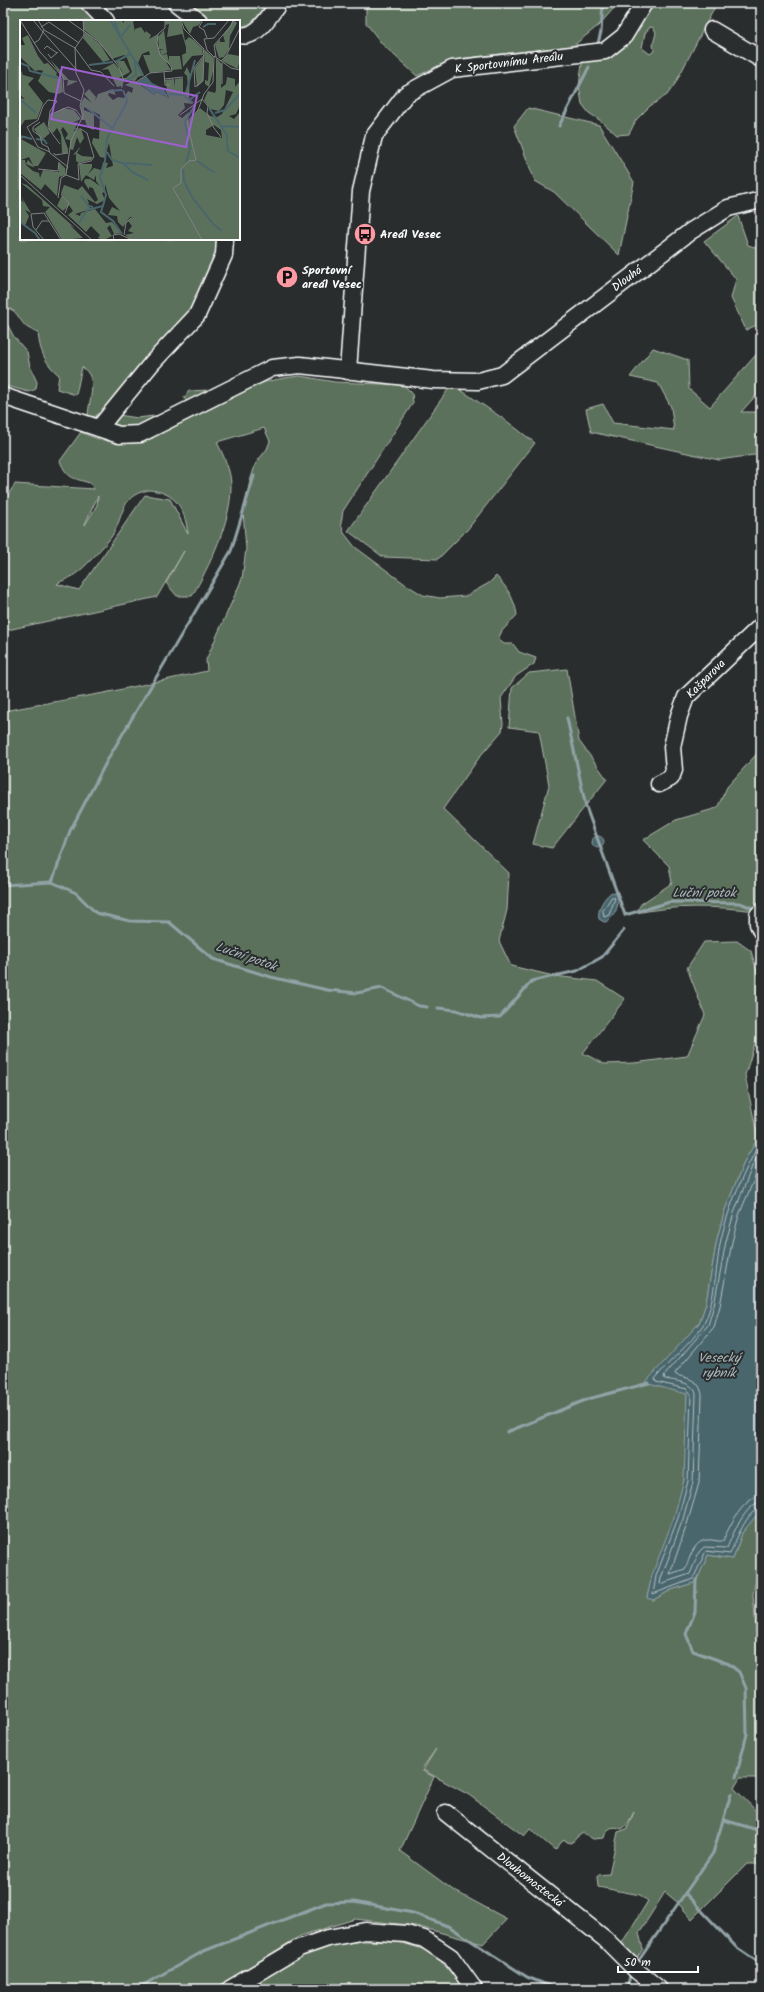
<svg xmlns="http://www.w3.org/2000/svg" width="764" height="1992" font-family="Kalam,sans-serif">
<rect width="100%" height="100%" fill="#2a2d2e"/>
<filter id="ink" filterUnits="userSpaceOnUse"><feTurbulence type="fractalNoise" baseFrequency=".025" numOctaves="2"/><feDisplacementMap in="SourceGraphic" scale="8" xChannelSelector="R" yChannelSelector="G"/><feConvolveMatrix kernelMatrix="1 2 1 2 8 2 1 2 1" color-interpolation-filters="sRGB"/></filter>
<g filter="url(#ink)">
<g fill="#5c715c" stroke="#aeb8ae" fill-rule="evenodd">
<path d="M3,3H85L101,21H21V239H217C211,309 151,360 107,409L94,417L88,415C89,398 99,379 82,367L76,395L57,389L59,375C45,364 39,349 38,332C35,331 31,330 28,328C19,322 18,309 6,308L3,314Z"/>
<path d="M186,3H268C265,17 251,24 239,28V21H212Z"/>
<path d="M366,3H616L614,8L599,25L573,46L465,58L446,62L417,76L382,44L366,23Z"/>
<path d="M655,3H717L675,84L667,95L650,106L636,120L629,134L617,135L601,121L589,113L582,104L579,86L582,63L615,52L628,42ZM650,27L654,28L656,33L653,44L654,51L650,54L642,48L645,33Z"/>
<path d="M528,108L599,125L634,182L619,255L554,192L535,181L514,126Z"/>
<path d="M738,216L748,245L761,249V323L746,330L731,298L736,279L704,241Z"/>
<path d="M3,316L14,337L27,352L30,367L37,382L36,389L29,392L3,385Z"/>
<path d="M653,348L688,360L689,389L710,407L761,349V390L741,412H761V454L719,460L591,432L586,409L603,404L613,423L674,430L671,407L658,383L630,377Z"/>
<path d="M300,376L335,382L404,385L412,393L413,403L343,511L341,523L344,533L355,547L405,584L423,595L440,598L466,596L489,583L496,576C507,587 515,600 517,615L502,631L498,639L504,644H513L519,652L536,658L534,664L516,676L501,698L503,724L502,731L481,755L443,809L509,873L507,910L499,941L511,966L554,976L597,981L625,999L583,1053L604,1064L634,1063L687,1056L705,1015L687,968L704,942L737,941L751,951L758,975L761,998V1024L745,1075L758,1139L745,1160L725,1210L717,1239L706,1303L700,1322L646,1383L687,1393C686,1420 688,1454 684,1480C678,1520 656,1557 647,1597L653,1600L671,1590L696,1582L708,1555L733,1559L742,1533L759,1512V1567L753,1594L757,1640L761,1639V1778H740L734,1788L761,1816V1864H747L692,1919L677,1902L665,1892L639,1933L643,1949L633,1964L620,1946L648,1901L640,1895L598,1887L597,1875L609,1874L618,1832L627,1829L634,1812L627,1825L622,1829C613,1825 606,1828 604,1838L593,1839L583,1833L577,1837L572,1843L567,1842L564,1839L555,1850L530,1829L524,1836L469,1795L423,1770L436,1749L421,1770L434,1777L400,1851L453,1890L507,1919L483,1944L416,1926L355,1919L300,1936L220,1985L208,1989H3V711L104,693L207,671L206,660L242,579L246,549L243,511L250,481L256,463L267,449L270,441L264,428L217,442C223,455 231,470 231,485C232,520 209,567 192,596H177L166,583L184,551L157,597L3,631V503L15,484L94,489L90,483C72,478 67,478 60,461L81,432C107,445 126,443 153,438L117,437L110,426L118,415L138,418L161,415L184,418L194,411L184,398L189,391L209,390L215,399C242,387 271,379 300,376ZM149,490C176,492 185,509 188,534L170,499L145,495L79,590L57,584C62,580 69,579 74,575C87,566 98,552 109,540C126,518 117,496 149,490ZM98,496L97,505L85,525V524Z"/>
<path d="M452,384L508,422L535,443L467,530L438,559L383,557L348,531Z"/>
<path d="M567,669L579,741L607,779L552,848L533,844L549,785L539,731L509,727L512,688L529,673Z"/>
<path d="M761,749V906L756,911C715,906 676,905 636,913L641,904L672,883L669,866L643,840L676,820L717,808L727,787Z"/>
<path d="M361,1941L399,1942L433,1952L465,1989H243L298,1956L329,1946Z"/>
</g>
<g fill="#49666d" stroke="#92a3a7">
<circle cx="598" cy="842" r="6"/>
<path d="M612,892L617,894C621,902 614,921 604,922L599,919C597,909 604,897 612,892Z"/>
<path d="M761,1133V1510L742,1533L733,1559L708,1555L696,1582L671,1590L653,1600L647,1598L652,1575L674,1517L684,1480L687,1394L645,1383L700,1322L706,1303L717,1239L725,1210L745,1160Z"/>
</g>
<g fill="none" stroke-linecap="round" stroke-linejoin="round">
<g stroke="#b6c2c5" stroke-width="1">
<path d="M612,897L615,898L609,915L604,917L603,911Z"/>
<path d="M761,1141C744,1170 729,1206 721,1239C716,1262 715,1306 703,1325C690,1345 669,1360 655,1379L656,1382L687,1389L691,1394L688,1481L678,1518L656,1576L653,1594L693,1579L706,1551L730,1554C735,1543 747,1509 761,1508"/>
<path d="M761,1151L753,1164L734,1213L726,1241L714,1305L708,1325L664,1376L665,1379C675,1381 694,1382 696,1394L693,1482L683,1519L661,1578L660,1584L690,1574L699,1552L704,1547L727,1548C732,1536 745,1504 761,1502"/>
<path d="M761,1163L739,1215L732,1242L720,1306L714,1327L675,1373L676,1375C688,1378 700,1380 702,1395L699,1483L688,1521L670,1574L685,1569C690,1559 693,1541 707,1540C712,1539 718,1542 723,1541C729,1527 743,1497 761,1496"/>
</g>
<g stroke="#92a3a7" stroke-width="3">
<path d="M598,43L601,32L603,3"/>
<path d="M559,126L589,67"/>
<path d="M567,718L586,807L625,915"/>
<path d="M52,882L70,831L109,757L231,551L254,476"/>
<path d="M3,885L52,882L76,893L96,913L130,921L169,922L213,959L271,977L327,990L357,993L382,988L419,1006L427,1007"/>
<path d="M625,915L670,902L740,903L757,910"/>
<path d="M438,1008L456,1010L481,1018L500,1017L532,981L577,971L602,957L624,930"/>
<path d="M507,1432L588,1399L649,1383"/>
<path d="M696,1580L695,1612L686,1634L693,1651L729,1664L739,1672L746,1688L747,1734L736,1777"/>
<path d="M724,1820L761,1831"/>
<path d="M685,1893L736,1947L761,1964"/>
<path d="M639,1960L713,1853L731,1794"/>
<path d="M136,1989L204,1951L326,1903L354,1902L413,1913L450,1927L527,1977L557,1989"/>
<path d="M627,1989L631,1971"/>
</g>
<g stroke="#fff" stroke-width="19">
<g id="minor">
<path d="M89,3L106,21"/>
<path d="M176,3L199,21"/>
<path d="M712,30L761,59"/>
<path d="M239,35C256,39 267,19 276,7V3"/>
<path d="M348,371L361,191L374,136L406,94L452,69L605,51L624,36L644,3"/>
<path d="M3,396L119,435L140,434L272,368L300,365L433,380L478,381L502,375L691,231L728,208L761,200"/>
<path d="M99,428L152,363L197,315L224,255L225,239"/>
<path d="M659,784L671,778L674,770L672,747L679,716L686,697L761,626"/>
<path d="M761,912L758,915V924L761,931"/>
<path d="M446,1813L605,1939L637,1971L659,1989"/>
<path d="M230,1989L299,1948L328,1938L365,1931L406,1934L424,1939L451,1957L474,1989"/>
</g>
</g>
<use href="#minor" stroke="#2a2d2e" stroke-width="16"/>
</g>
</g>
<defs>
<g id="bus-disc" transform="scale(1.15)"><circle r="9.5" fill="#ff9aa2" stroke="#2a2d2e"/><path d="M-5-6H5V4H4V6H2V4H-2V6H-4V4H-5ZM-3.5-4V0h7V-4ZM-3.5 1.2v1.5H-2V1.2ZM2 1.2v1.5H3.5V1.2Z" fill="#111"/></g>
<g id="parking-disc" transform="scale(1.15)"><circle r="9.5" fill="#ff9aa2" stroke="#2a2d2e"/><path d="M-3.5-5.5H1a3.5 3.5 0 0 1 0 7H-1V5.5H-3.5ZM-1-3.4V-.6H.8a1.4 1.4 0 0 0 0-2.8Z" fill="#111"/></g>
</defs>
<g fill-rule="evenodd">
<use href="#bus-disc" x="365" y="234"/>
<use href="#parking-disc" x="287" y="277"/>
</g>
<g text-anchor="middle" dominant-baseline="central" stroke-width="4" stroke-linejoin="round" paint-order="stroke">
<g font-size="12" fill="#fff" stroke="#2a2d2e">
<text transform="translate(509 63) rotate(-7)">K Sportovnímu Areálu</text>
<text transform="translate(627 279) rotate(-37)">Dlouhá</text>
<text transform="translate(706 679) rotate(-45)">Kašparova</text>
<text transform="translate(530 1880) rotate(38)">Dlouhomostecká</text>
</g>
<g font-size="12" font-weight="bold" fill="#fff" stroke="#2a2d2e" text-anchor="start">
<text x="380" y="234">Areál Vesec</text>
<text x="302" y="270">Sportovní<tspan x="302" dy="14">areál Vesec</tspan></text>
</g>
<g font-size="13" font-style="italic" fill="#adbabd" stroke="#2a2d2e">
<text x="704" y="893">Luční potok</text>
<text transform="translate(246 957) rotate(19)">Luční potok</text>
<text x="719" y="1358">Vesecký<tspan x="719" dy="15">rybník</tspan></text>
</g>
</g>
<g transform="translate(20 20)">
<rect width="220" height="220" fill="#2a2d2e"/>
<path d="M63,0H101L104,3V0H116L113,2L115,12V9L121,7L125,13L126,11L131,15L129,19L138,14L137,23L141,35L147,34L149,41V36H160L162,49L152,50L151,45L146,42L151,50L130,53L123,35H130L129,31L122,34L118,43L124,55L118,57L115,61L104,60L102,69L101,66L97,67L88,49L81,50L94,43L103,53L96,41H104L110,52L99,58H106L112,52L107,38L104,35L92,39L78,21L63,9ZM145,0H161L165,21L169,17L174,20L182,28L183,35L172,36L163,47L162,35L166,33V27L162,14L147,17L149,4L146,5ZM182,0L179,5L173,7L170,14L162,1ZM214,0L217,3L210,16L209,29L204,37L199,38L195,25L200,19V22H205L203,15ZM144,10L147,33L141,35L140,30L144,29H139L138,17H143H138ZM65,12L80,24L90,40L83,42L63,18ZM8,15L18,36L24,44L28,43L37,53L36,55L42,59L43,72L38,74L29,72L18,61L23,51L29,53L20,50L15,51L0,37V25H5L2,18ZM184,29L193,37V51L189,67L185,64V60L188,61L189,43L185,42ZM208,34L220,36L218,49L202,41ZM184,36L183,61L177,67L175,48ZM196,38L202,44L201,68L206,64L207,57L215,59V67L220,61V85L216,94L209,96L214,99L220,92V220L110,219L105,215L114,213L108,211L112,206L108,201L112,197H110L103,207L98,202L97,196L88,195L92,187L100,191L89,178L85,164V172L82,173L85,180L77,184L67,179L69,183L67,185L71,189L55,194L60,196L61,193L75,189L86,203L92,202L101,213L94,214L90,205L87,208L92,216L84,220L78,218L80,215L71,206L66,212L48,195L53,191L49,185L43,191L37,186L42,175L48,181L41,173L44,165L58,170L62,166L75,182L78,180L73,168L69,167V170L64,162L65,159H70L80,166L76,161V155L74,160L66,155L61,162L59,144H72V148L68,154L74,148L81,150L83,142L88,143L86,148L93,146L89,123L85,138L80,137L72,123L73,118L79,119L80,95L64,87V90L74,94V110L67,107L65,100H62L61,84L64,77L72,83L64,74L69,69L76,77L75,81L78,74L93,69L96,75L89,73L88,75L93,80L98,77L104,78L108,71L112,73L113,68L105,65L111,62L119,64L134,75L136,72L149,78L145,69H147L145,60L154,59L155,68V59L163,58V75L168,68L167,56L164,53L167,47L170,54L169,81L173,84L164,83L165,88L158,95L162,98L169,92L168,102L180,88L190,96L197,97L202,94L213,72L206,70L204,85L199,91L190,89L184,80L188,71L195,73L196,70ZM194,105L201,110L202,118L186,115V110ZM30,39L49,60L58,61L47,66L48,60H44ZM0,48L3,55L14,58L8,64L23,83L17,99L5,100L1,106L0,78L5,79L0,75ZM43,88L54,90L61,99L52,103L58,102L54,111L61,109L64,118L60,124L57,117L53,130L50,129V120L45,119L48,114L43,107L41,110L48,129V133H42L41,115L37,108L33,113L29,110V100L30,96ZM24,102L30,113L22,120L14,109ZM0,116H7L1,119L26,133L18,146H13L15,148L6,144L8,140L13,145L9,137L1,140H5L6,145L13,151L19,153L20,158L23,150L39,152V142L45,148L46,155L39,157L37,176L25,164L21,170L0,153ZM61,126L57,133L62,136L73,137L71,140L59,143L56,141V134L53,135ZM1,163L7,165L55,208L50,205L63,218L42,220L25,192L30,187L23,186L22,180ZM1,176L11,193L5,190L9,196L5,206L0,201V179L4,183Z" fill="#5c715c" fill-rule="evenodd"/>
<path d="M126,56L132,63L143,68L149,78L136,72L134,75L117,62Z" fill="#49666d"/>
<path fill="none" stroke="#49666d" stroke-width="2" d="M90,0L115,41L116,55L107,60M94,0L100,16M183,7L188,4H196M100,18L110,5M116,41L123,56M95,42L110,34M0,43L8,46L10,51L42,59M69,45L93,42M103,70L107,80L106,84M88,71L102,70M147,74L162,75M163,75L173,83M165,76L175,40M0,79L16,93M169,80L180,72M67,88L92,108M189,88L207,115V123M195,93L205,90L220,74M201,106L220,107M0,116L12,119M16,119L24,120L27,124M207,124L208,131L220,138M87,132L92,140L103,143L112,152L128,160M177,141L195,153M166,142L170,129L165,102L175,85M105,143L132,145M163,149L164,161L172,177L194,205L202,211M61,176L69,186L73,187M0,202L15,213L20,220M59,203L67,190L83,186L85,179M102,214L93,201L81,192L86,175L80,157L85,141L87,118L106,84"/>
<path fill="none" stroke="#7f8182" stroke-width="1" d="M0,0L20,32L43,57L44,73L61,81M13,0L23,12L19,20L14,23M18,0L24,10L55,28L71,50L81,52L94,66M48,0L79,22L99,47L104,61L116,62L130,53L152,51L151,46L140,35L137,23L138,14L145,8V0M161,0L164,9L184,29M183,0L179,7L184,10L187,18M21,7L29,2L59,23M24,10L23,12L56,49M183,28L184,35L174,48L175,67L183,61L184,35M24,29L27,26L37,33M28,34L31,38L38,32M194,36L211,48L220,50M196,37L194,25L211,6L213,0M201,41L206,36L220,8M144,52L145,65H150M145,59L163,57M202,64V43M182,79L188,86L187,93L194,108L201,117M29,95L48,87L56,90L62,98M160,95L182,79M20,102L13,107V111L20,116L22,124L28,127L30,133L48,147L46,150M30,132L18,127L7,107L18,100L23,86L28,80L37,81L30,91L28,108L40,124M34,133L35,135L48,133M18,149L38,151L39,142M0,155L72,220M46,155L51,121L63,96L60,86L64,70L56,53L55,28L64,15L63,0M46,155L59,160L58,144L71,141L74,137L67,113L61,109H55M41,174L49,183L45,193M38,178L41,158L46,155M16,210L22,201H29M104,215L106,203L111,198M24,220L13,207L11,194L24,193L41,220M94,220L93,215L99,214L112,220M182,220L153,168L161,163V149L169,141L176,140L167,102L178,90L184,74L193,62L194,37L187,30L184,19L194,18L209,0"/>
<path fill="#9c61cf" fill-opacity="0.15" stroke="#9c61cf" stroke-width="2" d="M42,47L177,76L166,127L31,99Z"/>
<rect width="220" height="220" fill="none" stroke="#fff" stroke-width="2"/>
</g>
<rect width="764" height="1992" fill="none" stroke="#2a2d2e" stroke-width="16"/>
<rect x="8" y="8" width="748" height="1976" fill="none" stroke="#fff" stroke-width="1.5" filter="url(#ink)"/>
<path d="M618 1966v6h80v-6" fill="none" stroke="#ffffff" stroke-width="2"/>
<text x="624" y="1966" font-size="12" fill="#ffffff" stroke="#2a2d2e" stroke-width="3" paint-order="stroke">50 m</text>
</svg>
